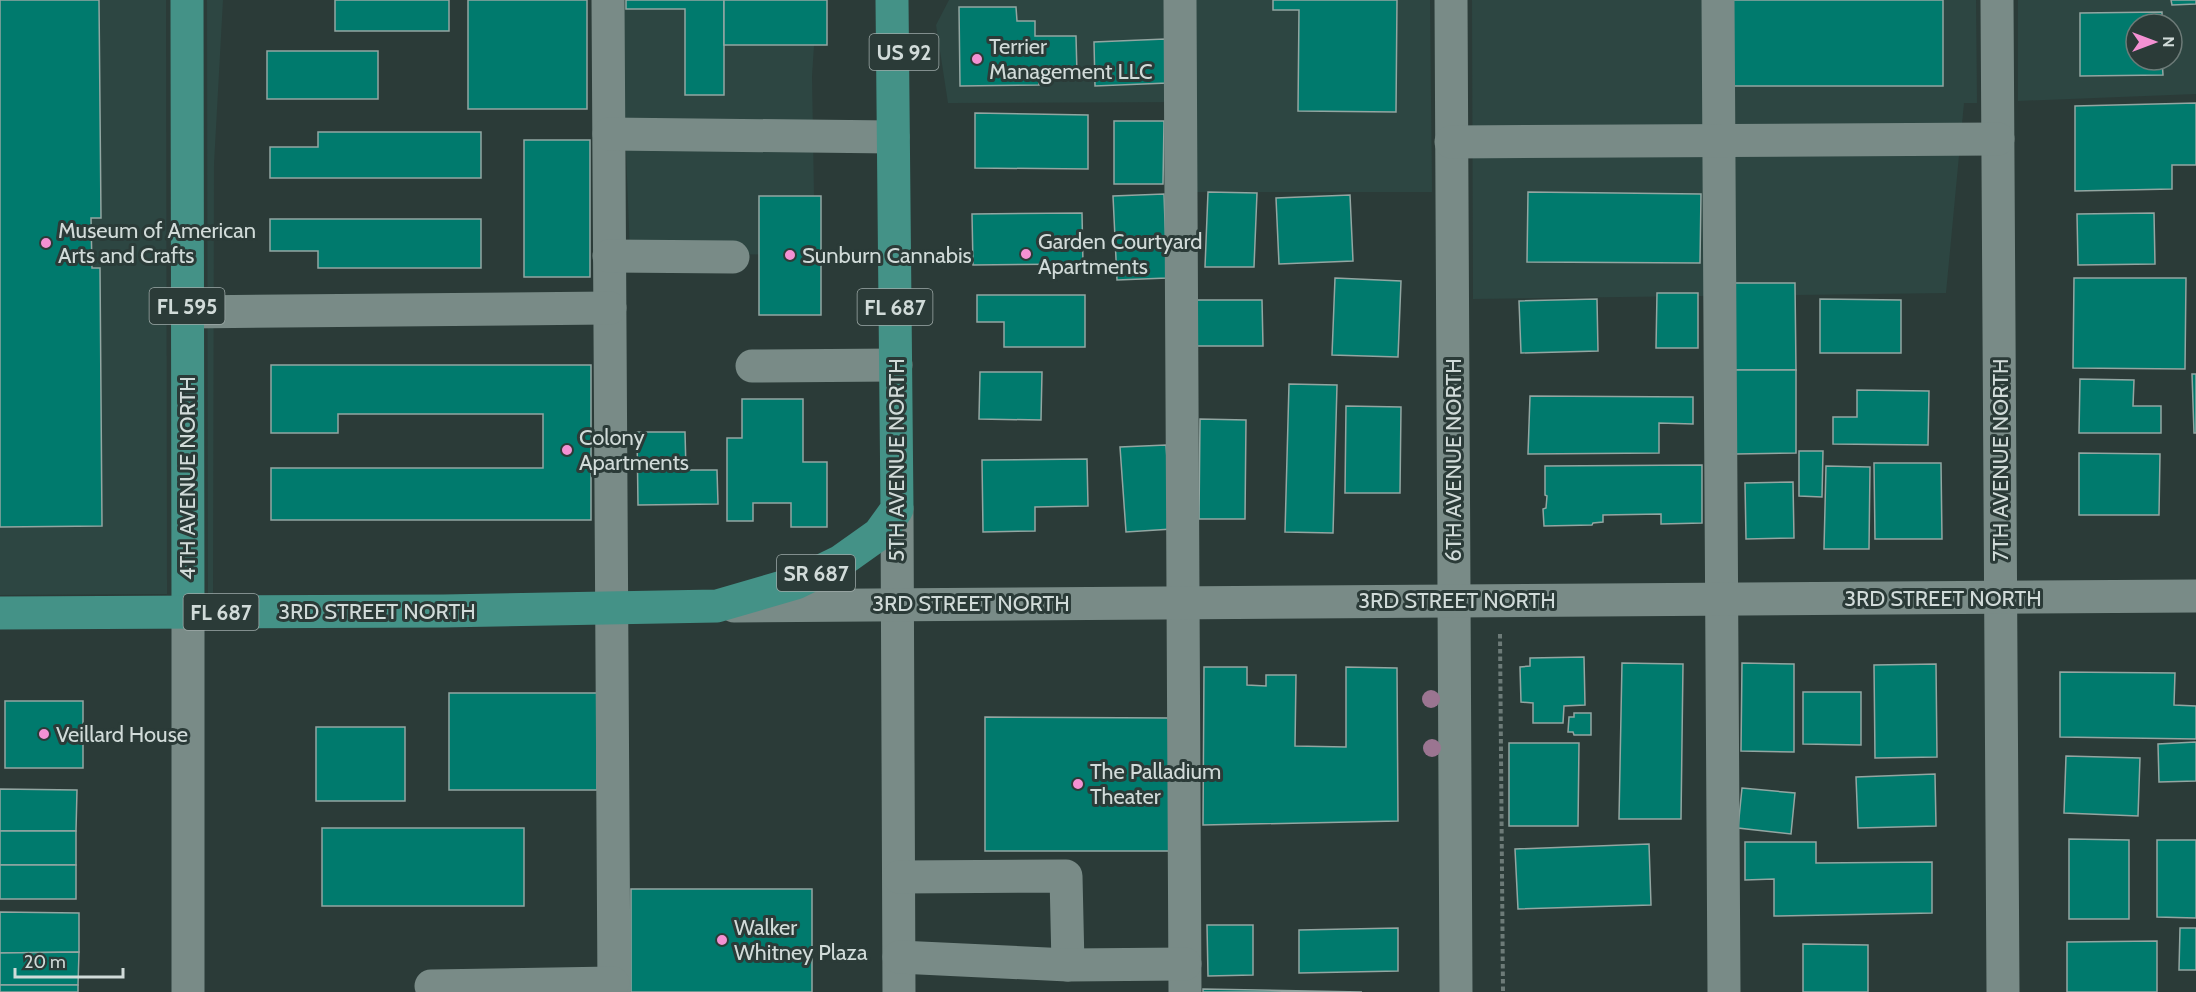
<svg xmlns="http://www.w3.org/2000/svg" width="2196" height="992" font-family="Cabin,sans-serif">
<rect width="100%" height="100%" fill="#2b3b38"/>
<g fill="#2d4642" fill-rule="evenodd">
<path d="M0,0H166L167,594L0,595Z"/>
<path d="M207,0H223L214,164L213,594H208Z"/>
<path d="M620,0H817L812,76L815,255L630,253Z"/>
<path d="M949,0H1430L1432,192H1193L1195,102L948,103L936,25Z"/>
<path d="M1472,0H1976L1977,103H1964L1946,293L1473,299Z"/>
<path d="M2018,0H2196V94L2018,101ZM2136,24H2172V60H2136Z"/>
</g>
<g fill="#007a6d" stroke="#93a6a2" stroke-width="1.5">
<path d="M0,0H99L101,218H91L92,268H100L102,526L0,527Z"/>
<rect x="335" y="0" width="114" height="31"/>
<rect x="468" y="0" width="119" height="109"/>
<path d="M626,0H724V95H685V9H626Z"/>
<rect x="724" y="0" width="103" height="45"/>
<path d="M1273,0H1397L1396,112L1298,111L1299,10H1273Z"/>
<rect x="1732" y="0" width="211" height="86"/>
<path d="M2171,0H2196V4L2172,5Z"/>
<path d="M959,7H1016L1017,21H1035V36H1076L1077,74L1038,75L1039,85L960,86Z"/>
<path d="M2162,12V24H2136V60H2162L2163,75L2080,76V13Z"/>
<path d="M1165,39L1167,83L1095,86L1094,42Z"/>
<rect x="267" y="51" width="111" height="48"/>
<path d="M2196,103V165H2172V189L2075,191V106Z"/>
<path d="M975,113L1088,115V169L975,168Z"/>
<path d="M1114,121H1164L1163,184H1114Z"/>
<path d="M318,132H481V178H270V147H318Z"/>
<rect x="524" y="140" width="66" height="137"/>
<path d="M1208,192L1257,193L1254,267H1205Z"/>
<path d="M1528,192L1701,194L1700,263L1527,262Z"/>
<path d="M1164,194L1167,278L1117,280L1113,196Z"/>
<path d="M1350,195L1353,261L1279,264L1276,198Z"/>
<rect x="759" y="196" width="62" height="119"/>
<path d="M1082,213L1083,264L973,265L972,214Z"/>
<path d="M2154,213L2155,264L2078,265L2077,214Z"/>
<path d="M270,219H481V268H318V251H270Z"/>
<path d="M1335,278L1401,281L1398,357L1332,355Z"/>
<path d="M2074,278H2186L2185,369L2073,368Z"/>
<path d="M1733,283H1795L1796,370H1734Z"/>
<path d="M1657,293H1698V348H1656Z"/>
<path d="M977,295H1085V347H1004V322H977Z"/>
<path d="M1597,299L1598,351L1521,353L1519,301Z"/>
<path d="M1820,299L1901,300V353H1820Z"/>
<path d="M1195,300H1262L1263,346H1195Z"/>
<path d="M271,365H591V520H271V468H543V414H338V433H271Z"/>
<path d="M1734,370H1796V453L1736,454Z"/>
<path d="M980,372H1042L1041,420L979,419Z"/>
<path d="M2192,374H2196V433H2194Z"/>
<path d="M2080,379L2134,380L2133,406H2161V433H2079Z"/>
<path d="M1289,384L1337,385L1333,533L1285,532Z"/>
<path d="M1857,390L1929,391L1928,445L1833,444V417H1857Z"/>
<path d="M1530,396L1693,397V424L1659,423V453L1528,454Z"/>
<path d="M742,399H803V462H827V527H791V503H753V521H727V438H742Z"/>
<path d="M1346,406L1401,407L1400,493H1345Z"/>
<path d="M1200,419L1246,420L1245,519H1199Z"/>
<path d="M637,432H685L686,470H717L718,504L638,505Z"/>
<path d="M1166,445L1172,529L1126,532L1120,447Z"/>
<path d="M1799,451H1823L1822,497L1799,496Z"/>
<path d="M2079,453L2160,454L2159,515H2079Z"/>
<path d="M1087,459L1088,506L1035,507V531L983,532L982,460Z"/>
<path d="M1874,463H1941L1942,539H1875Z"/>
<path d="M1702,465V523L1661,524V514L1603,515V522L1593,523L1592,525L1544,526L1543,509L1546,508L1547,496L1545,495V466Z"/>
<path d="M1826,466L1870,467L1869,549H1824Z"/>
<path d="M1793,482L1794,538L1746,539L1745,483Z"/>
<path d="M1584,657L1585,705L1564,706L1563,723H1533V703L1521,702L1520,667L1530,666V658Z"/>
<path d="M1622,663L1683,664L1681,819H1619Z"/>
<path d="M1742,663L1794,664V752L1741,751Z"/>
<path d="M1936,664L1937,757L1875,758L1874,665Z"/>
<path d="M1204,667H1247V685L1266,686V675H1296L1295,746L1346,747V667L1397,668L1398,821L1203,825Z"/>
<path d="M2060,672L2175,673L2174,705L2196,706V739L2060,737Z"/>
<path d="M1803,692H1861V745L1803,744Z"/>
<rect x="449" y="693" width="148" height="97"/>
<rect x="5" y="701" width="78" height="67"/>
<path d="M1574,713H1591V735H1574L1573,732H1568L1569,717H1574Z"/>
<path d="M985,717L1172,718L1171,851H985Z"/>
<rect x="316" y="727" width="89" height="74"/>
<path d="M2196,742V781L2159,782L2158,744Z"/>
<path d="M1509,743H1579L1578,826H1509Z"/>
<path d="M2066,756L2140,758L2138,816L2064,813Z"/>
<path d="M1935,774L1936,826L1858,828L1856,777Z"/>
<path d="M1742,788L1795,793L1791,834L1738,828Z"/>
<path d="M0,789L77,790L76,831H0Z"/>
<rect x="322" y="828" width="202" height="78"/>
<rect x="0" y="831" width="76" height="34"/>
<path d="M2069,839L2129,840V919H2069Z"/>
<path d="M2157,840H2196V918L2157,917Z"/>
<path d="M1745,842H1816V863L1932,862V913L1774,916V879L1745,880Z"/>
<path d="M1649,844L1651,905L1518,909L1515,849Z"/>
<rect x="0" y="865" width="76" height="34"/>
<rect x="631" y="889" width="181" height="103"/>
<path d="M0,912L79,913V952L0,953Z"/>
<path d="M1207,925H1253V975L1208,976Z"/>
<path d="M1398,928V971L1299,973V930Z"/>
<path d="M2180,928H2196V970H2179Z"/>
<path d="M2157,941V992H2067V942Z"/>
<path d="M1803,944L1868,945V992H1803Z"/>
<path d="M79,952L78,985H0V953Z"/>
<rect x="0" y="985" width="78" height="7"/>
<path d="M1203,989L1362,992H1203Z"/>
</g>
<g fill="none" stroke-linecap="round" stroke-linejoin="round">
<path stroke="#6d7b78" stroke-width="4" stroke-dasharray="4.5 3" stroke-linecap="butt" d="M1500,634L1503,992"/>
<g stroke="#798b87" stroke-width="33">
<path d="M608,0L614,992"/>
<path d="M1180,0L1185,992"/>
<path d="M1451,0L1456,992"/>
<path d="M1718,0L1724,992"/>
<path d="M1997,0L2003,992"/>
<path d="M609,134L893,137"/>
<path d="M1451,142L1998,139"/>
<path d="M609,256L733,257"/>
<path d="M187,312L610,308"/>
<path d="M752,366L896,365"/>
<path d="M897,509L899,992"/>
<path d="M734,606L2196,596"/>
<path d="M188,612V992"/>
<path d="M899,877L1066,876L1068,965"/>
<path d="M899,957L1068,965L1185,964"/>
<path d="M431,986L613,983"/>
</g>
<g stroke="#449287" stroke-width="33">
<path d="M187,0L188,612"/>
<path d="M0,613L443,611L717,606L796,583L841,561L879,534L897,509L892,0"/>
</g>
</g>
<g fill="#9b7591">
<circle cx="1431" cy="699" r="9"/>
<circle cx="1432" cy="748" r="9"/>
</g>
<g fill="#f491d3" stroke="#2b3b38" stroke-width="2">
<circle cx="977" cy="59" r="6"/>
<circle cx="46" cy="243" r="6"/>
<circle cx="1026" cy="254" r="6"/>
<circle cx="790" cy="255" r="6"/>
<circle cx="567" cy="450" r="6"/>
<circle cx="44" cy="734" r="6"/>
<circle cx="1078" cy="784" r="6"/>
<circle cx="722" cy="940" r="6"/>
</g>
<g text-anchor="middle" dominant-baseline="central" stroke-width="6" stroke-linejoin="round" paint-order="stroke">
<g fill="#2b3b38" stroke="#9faba9" stroke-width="1.5">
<rect x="869.5" y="34" width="69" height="36" rx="4.5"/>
<rect x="149.5" y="288" width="75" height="36" rx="4.5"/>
<rect x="857.5" y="289" width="75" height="36" rx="4.5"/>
<rect x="777" y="555" width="78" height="36" rx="4.5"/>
<rect x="183.5" y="594" width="75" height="36" rx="4.5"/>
</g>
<g font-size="21" font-weight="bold" fill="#d1dbd9">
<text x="904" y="52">US 92</text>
<text x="187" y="306">FL 595</text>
<text x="895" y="307">FL 687</text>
<text x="816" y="573">SR 687</text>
<text x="221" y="612">FL 687</text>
</g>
<g font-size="22" fill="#d1dbd9" stroke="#2b3b38" text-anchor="start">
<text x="989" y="46">Terrier<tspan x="989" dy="25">Management LLC</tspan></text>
<text x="58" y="230">Museum of American<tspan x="58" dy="25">Arts and Crafts</tspan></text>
<text x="1038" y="241">Garden Courtyard<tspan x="1038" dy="25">Apartments</tspan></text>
<text x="802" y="255">Sunburn Cannabis</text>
<text x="579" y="437">Colony<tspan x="579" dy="25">Apartments</tspan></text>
<text x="56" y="734">Veillard House</text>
<text x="1090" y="771">The Palladium<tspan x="1090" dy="25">Theater</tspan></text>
<text x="734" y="927">Walker<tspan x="734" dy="25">Whitney Plaza</tspan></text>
</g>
<g font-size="22" fill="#d1dbd9" stroke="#2b3b38">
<text transform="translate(896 460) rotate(-90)">5TH AVENUE NORTH</text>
<text transform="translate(1453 460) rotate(-90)">6TH AVENUE NORTH</text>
<text transform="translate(2000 460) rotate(-90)">7TH AVENUE NORTH</text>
<text transform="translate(187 478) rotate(-90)">4TH AVENUE NORTH</text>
<text x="1943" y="598">3RD STREET NORTH</text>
<text x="1457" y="600">3RD STREET NORTH</text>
<text x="971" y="603">3RD STREET NORTH</text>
<text x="377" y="611">3RD STREET NORTH</text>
</g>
</g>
<g transform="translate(2154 42) rotate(90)"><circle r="28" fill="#2b3b38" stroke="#6d7b78" stroke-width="1.5"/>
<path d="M0-4.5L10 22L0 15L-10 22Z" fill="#f491d3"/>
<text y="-9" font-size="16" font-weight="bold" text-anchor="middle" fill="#d1dbd9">N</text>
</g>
<path d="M15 968v9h108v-9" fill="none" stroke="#d1dbd9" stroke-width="3"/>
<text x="24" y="968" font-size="18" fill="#d1dbd9" stroke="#2b3b38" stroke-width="4.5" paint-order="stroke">20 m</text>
</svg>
